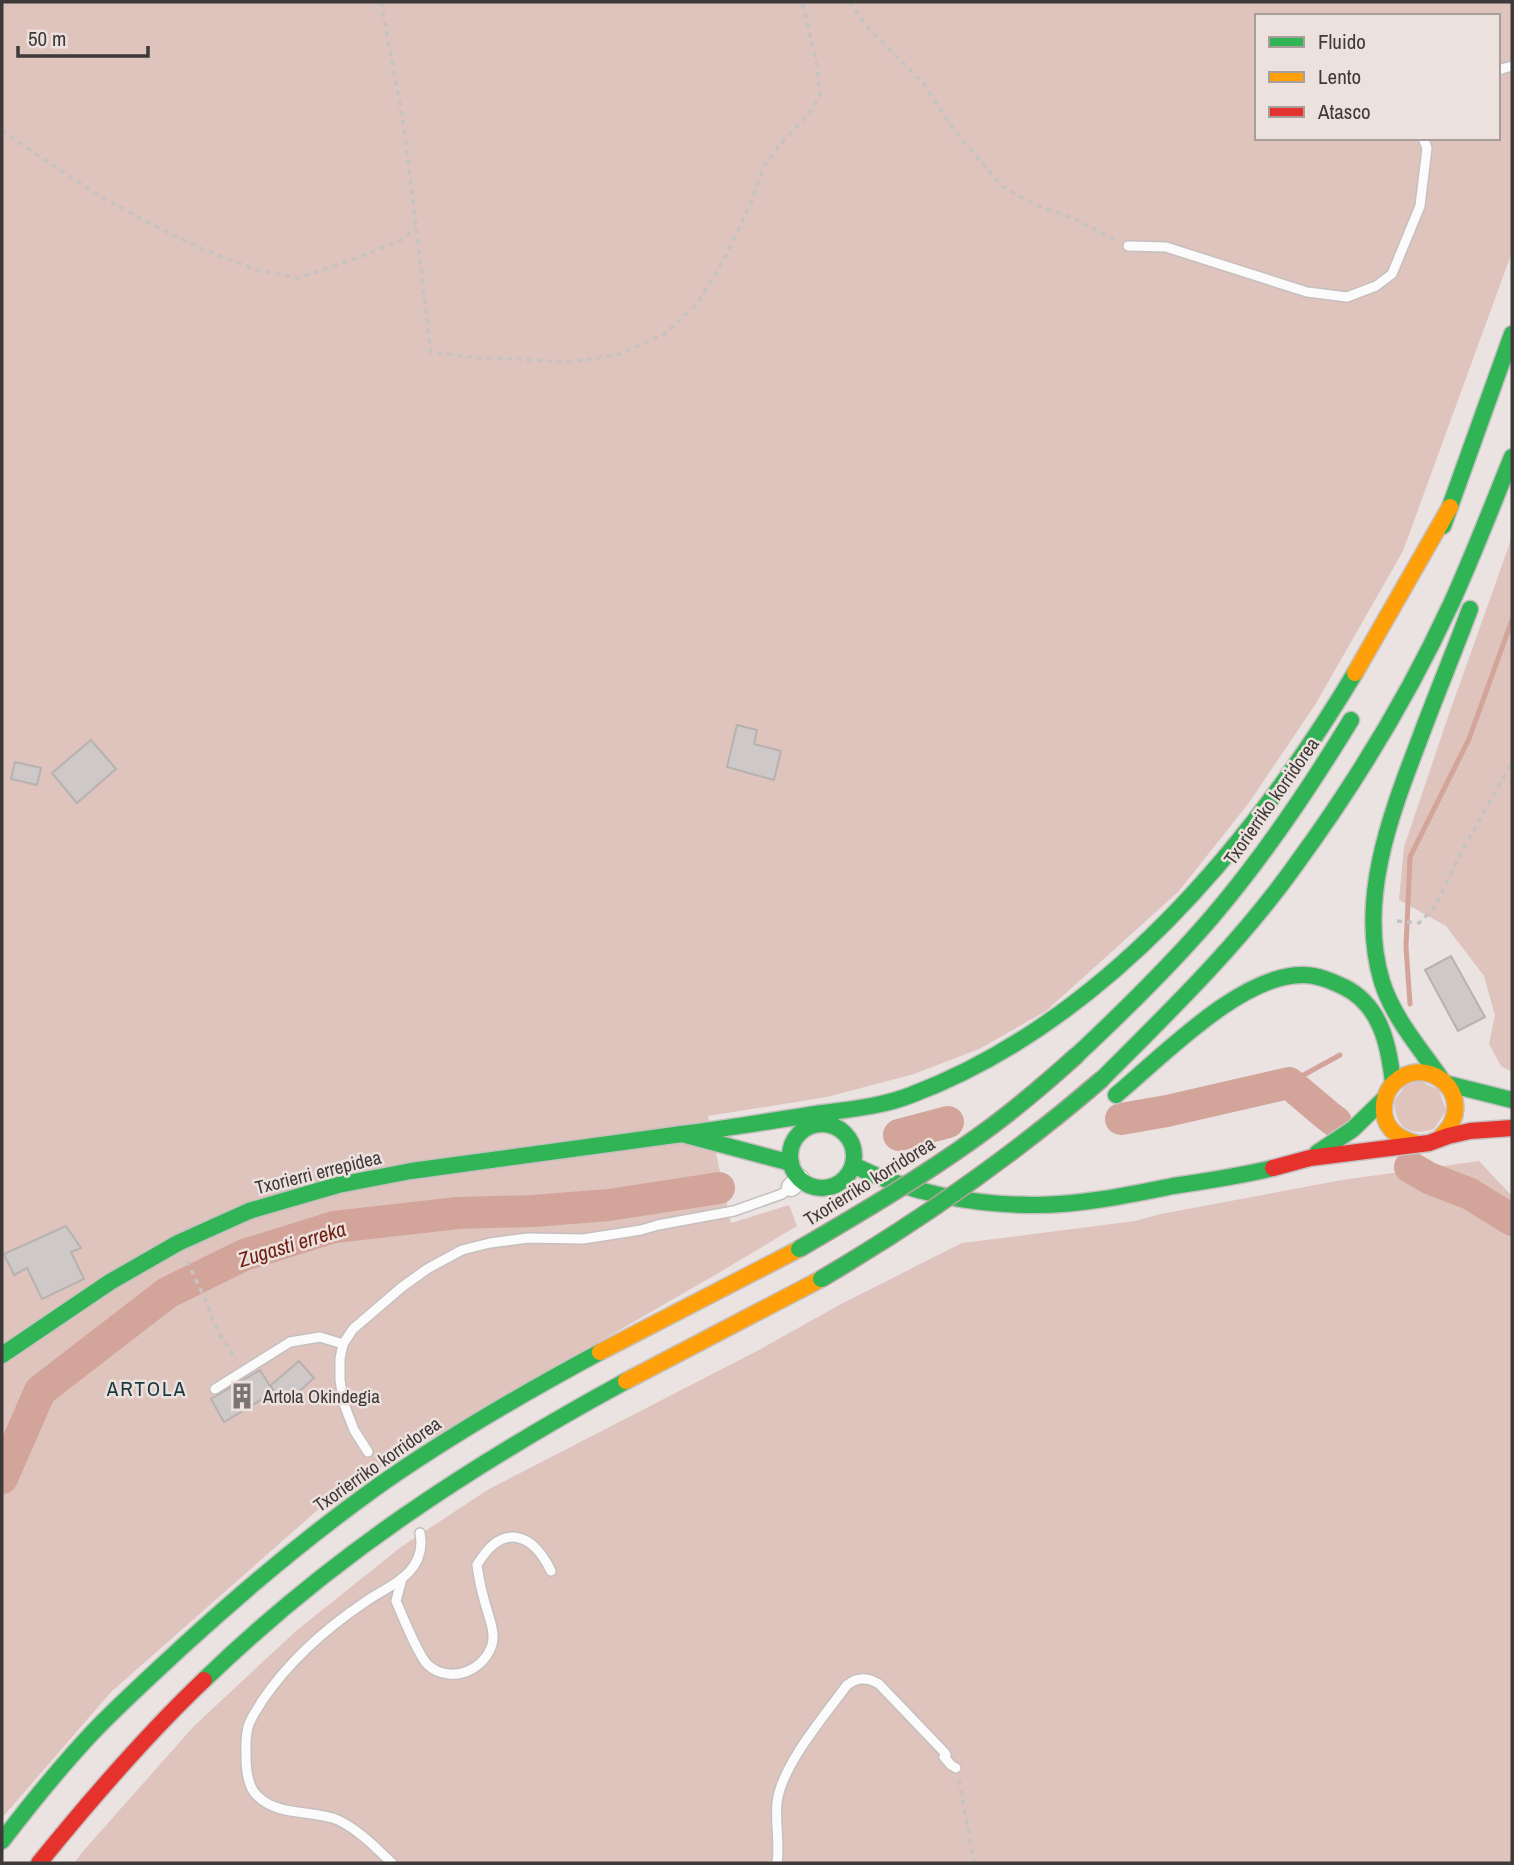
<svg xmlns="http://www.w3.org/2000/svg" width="1514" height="1865" font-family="'Archivo Narrow',sans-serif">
<rect width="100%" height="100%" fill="#eae3e2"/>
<g fill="#dfc3bd" fill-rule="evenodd">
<path d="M2,2H1512V252L1403,551L1315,705L1248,804L1179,891L1046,1011L979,1049L914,1074L827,1097L708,1116L731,1223L789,1205L797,1226L722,1271L338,1492L111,1692L2,1818ZM1257,16H1498V138H1257Z"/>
<path d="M1512,537V1072L1501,1066L1489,1044L1495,1015L1484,976L1446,926L1399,900L1404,847L1448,717Z"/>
<path d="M1420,1081L1439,1090L1446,1111L1434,1129C1408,1137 1396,1128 1394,1101L1406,1085Z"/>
<path d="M1479,1161L1512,1196V1863H74L85,1849L194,1726L296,1631L401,1547L489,1489L759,1350L841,1304L962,1243L1135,1221L1161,1214L1342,1180Z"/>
</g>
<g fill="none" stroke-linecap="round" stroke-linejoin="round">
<g stroke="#d3a49a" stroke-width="5">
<path d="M1410,1004L1406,947L1410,857L1469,739L1512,620"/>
<path d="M1289,1083L1340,1055"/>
</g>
<g stroke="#d3a49a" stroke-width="32">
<path d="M1121,1119L1167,1111L1289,1083L1328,1116L1336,1122"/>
<path d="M899,1135L948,1122"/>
<path d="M1410,1167L1429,1178L1470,1194L1512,1220"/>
<path d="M2,1478L40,1391L167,1293L244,1255L334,1227L458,1213L533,1211L609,1205L719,1188"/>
</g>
</g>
<g fill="#cec9c8" stroke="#b7b2b0" stroke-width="2">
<path d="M737,725L757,730L754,744L781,751L774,780L727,767Z"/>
<path d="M91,740L116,769L77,803L52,773Z"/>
<path d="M15,762L41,768L37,785L11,779Z"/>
<path d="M1451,956L1485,1017L1458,1031L1425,970Z"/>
<path d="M66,1226L81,1248L71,1252L84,1279L42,1299L27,1268L14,1275L4,1254Z"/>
<path d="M299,1361L314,1378L286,1403L270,1386Z"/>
<path d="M260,1370L274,1392L224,1422L211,1399Z"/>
</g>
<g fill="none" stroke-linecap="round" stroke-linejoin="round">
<g stroke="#c5c0bf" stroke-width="12">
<g id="lane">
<path d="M1498,70L1512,66"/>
<path d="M1128,246L1166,247L1307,292L1347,297L1376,286L1392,274L1420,206L1427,148L1423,138"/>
<path d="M215,1389L290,1342L320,1337L343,1344"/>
<path d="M368,1452L354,1430L344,1404L340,1380V1359L343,1344L353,1329L402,1287L427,1269L462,1250L490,1243L528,1238L583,1239L641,1230L658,1225L734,1211L782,1194L791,1187"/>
<path d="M402,1578L396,1601C403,1617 417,1653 427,1664C439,1676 458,1677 472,1669C483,1663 492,1651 493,1639C494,1630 490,1621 488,1613C483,1597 479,1582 477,1565C501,1524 531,1530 551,1571"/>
<path d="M392,1863C376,1848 359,1830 338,1820C313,1809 274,1818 254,1792C247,1782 246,1768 246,1756C246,1746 245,1734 249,1724C252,1716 258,1708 262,1701C289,1661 325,1629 365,1602C379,1592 397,1585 409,1572C419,1561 423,1548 420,1533"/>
<path d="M777,1863C780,1843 775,1823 777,1803C781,1766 825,1715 847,1685C857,1677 868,1677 879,1684L945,1753L946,1755L944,1757L951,1765L956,1768"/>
</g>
</g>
<g stroke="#c5c0bf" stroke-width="21">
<path id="street" d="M791,1187L800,1179"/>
</g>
<g stroke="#c5c0bf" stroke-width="19">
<g id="fast">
<path d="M1443,526L1512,334"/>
<path d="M1077,1055C1124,1011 1170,966 1212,917C1264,856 1309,789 1351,720"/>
<path d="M1440,1077C1419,1047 1393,1017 1382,982C1357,900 1391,814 1420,738C1436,695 1454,652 1470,609"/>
<path d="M1102,1079C1171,1010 1241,942 1297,863C1356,782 1409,695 1451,604C1473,556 1492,506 1512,457"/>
<path d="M1448,1084L1512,1100"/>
<path d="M1116,1095C1162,1057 1241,974 1303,975C1318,975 1331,981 1344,987C1381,1005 1389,1046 1393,1083"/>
<circle cx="822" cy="1156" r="32"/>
<path d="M682,1134C729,1128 776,1120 823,1113C853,1109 883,1106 911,1095C1104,1022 1252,845 1355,673"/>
<path d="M1317,1153L1353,1129L1384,1099"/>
<path d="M853,1165C908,1193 973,1205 1035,1205C1081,1205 1128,1195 1173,1186C1207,1181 1241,1176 1273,1168"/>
<path d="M2,1355L110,1282L178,1243L249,1211L338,1185L411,1171L682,1134L791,1163"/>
<path d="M204,1680C332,1556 470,1466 626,1381"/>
<path d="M2,1841C31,1803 61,1766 94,1731C122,1702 152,1675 182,1647C243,1591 306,1538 374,1489C446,1438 522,1394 600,1352"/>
</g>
</g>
<g stroke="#c5c0bf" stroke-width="19">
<g id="slow">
<path d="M1355,673L1450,507"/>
<path d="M1418,1144C1402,1140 1386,1131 1384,1113C1383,1101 1386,1091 1394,1083C1422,1055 1468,1086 1452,1122C1450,1128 1443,1134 1439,1139"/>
<path d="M600,1352L799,1249"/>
<path d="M626,1381L821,1279"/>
</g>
</g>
<g stroke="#c5c0bf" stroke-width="19">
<g id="jam">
<path d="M1273,1168L1310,1158L1429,1143L1448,1136L1470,1131L1512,1128"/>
<path d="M39,1863C91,1799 144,1737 204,1680"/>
</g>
</g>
<g stroke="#c6c3c2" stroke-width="3.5" stroke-dasharray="5 5" stroke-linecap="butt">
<path d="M381,2L404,127L431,352L470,357L569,362L617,355L665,334L696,305L725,258L751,203L764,166L784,140L808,115L820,95L816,59L802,2"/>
<path d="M849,2L871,31L924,84L953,129L1002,186L1032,203L1075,219L1117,241"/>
<path d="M2,131L95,193L143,220L202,249L257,270L299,278L359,257L401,240L416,228"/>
<path d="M1397,921L1419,923L1434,908L1462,851L1512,762"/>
<path d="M187,1261L205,1299L217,1330L236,1360"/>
<path d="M959,1780L974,1863"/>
</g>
<use href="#lane" stroke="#fcfbfb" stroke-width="9"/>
<use href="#street" stroke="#fcfbfb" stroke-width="18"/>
<use href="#fast" stroke="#30b455" stroke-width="16"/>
<use href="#slow" stroke="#ff9f0a" stroke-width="16"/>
<use href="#jam" stroke="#e5322d" stroke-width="16"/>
<g stroke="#b7a4a1" stroke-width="19" stroke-linecap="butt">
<g id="fast-bridge">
<path d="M799,1249C859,1214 920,1178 977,1137C1012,1112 1045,1084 1077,1055"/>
<path d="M821,1279C921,1220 1014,1155 1102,1079"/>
</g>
</g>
<use href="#fast-bridge" stroke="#30b455" stroke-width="16"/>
</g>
<defs>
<g id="building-bare" transform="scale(2.1)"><path d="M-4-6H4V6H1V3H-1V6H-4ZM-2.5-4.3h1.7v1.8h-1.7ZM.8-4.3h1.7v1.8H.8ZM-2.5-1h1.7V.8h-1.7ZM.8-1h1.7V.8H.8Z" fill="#7a7574" stroke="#ede1de" stroke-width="2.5" paint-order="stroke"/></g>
</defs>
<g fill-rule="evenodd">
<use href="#building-bare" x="242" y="1396"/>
</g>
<g text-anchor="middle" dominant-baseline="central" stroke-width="5" stroke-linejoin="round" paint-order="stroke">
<g font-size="19" fill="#3e3a39" stroke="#ede1de">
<text transform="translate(1271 801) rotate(-55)">Txorierriko korridorea</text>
<text transform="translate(318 1172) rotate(-14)">Txorierri errepidea</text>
<text transform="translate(869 1181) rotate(-32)">Txorierriko korridorea</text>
<text transform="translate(377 1464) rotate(-35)">Txorierriko korridorea</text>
</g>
<g font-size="19" fill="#3e3a39" stroke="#ede1de" text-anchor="start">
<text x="263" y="1396">Artola Okindegia</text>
</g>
<g font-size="21" font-style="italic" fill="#6f2213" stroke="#ede1de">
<text transform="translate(292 1244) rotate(-17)">Zugasti erreka</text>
</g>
<g font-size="21" letter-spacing="2" fill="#183940" stroke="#ede1de">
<text x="147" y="1388">ARTOLA</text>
</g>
</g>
<rect width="1514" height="1865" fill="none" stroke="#3e3a39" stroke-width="7"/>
<rect x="1255" y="14" width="245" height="126" fill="#ede1de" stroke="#a79e9c" stroke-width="2"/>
<rect x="1269" y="37" width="35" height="10" fill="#30b455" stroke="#a79e9c" stroke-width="2"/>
<text x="1318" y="49" font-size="21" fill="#3e3a39">Fluido</text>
<rect x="1269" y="72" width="35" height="10" fill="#ff9f0a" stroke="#a79e9c" stroke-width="2"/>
<text x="1318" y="84" font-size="21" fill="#3e3a39">Lento</text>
<rect x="1269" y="107" width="35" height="10" fill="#e5322d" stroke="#a79e9c" stroke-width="2"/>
<text x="1318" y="119" font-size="21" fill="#3e3a39">Atasco</text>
<path d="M18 46v10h130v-10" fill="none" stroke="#3e3a39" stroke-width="3.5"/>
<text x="28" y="46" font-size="21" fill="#3e3a39" stroke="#ede1de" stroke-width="5" paint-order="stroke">50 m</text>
</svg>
